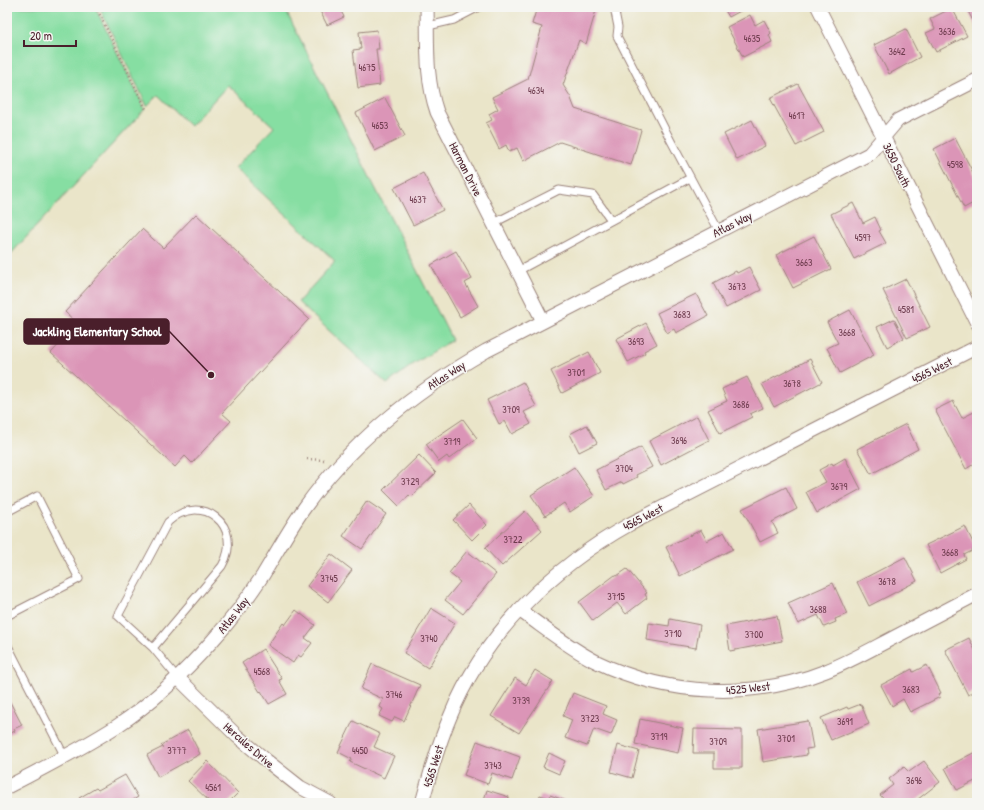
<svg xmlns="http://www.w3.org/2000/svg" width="984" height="810" font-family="'Patrick Hand',sans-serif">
<rect width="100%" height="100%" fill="#f6f6f2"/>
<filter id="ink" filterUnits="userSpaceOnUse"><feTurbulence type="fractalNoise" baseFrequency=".025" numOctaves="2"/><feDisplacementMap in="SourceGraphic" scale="8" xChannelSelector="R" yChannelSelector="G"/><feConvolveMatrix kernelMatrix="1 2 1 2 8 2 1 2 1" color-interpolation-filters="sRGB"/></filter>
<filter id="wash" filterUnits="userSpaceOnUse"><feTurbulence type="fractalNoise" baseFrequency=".012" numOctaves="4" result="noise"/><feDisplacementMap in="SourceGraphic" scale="16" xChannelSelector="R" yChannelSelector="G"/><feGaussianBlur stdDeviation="0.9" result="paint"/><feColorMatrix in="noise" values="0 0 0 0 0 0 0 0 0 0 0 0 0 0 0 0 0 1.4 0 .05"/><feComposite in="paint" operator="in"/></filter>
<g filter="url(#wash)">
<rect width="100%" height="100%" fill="#eae5c9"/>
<g fill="#86dea2" stroke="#687e66">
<path d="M7,7H95L145,109L7,258Z"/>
<path d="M99,7H284L452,340L412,365L387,384L298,302L335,261L235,168L274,127L228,85L190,126L158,95L147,106Z"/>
</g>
<g id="blocks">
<g fill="#db95b7">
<path d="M323,7H339L344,17L327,25L319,9Z"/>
<path d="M537,7H597L586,44L579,40L563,85L570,96L575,109L641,130L631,165L560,142L523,161L517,148L509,152L506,145L499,149L486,123L492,120L489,114L498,109L492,97L528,79L542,27L532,24Z"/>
<path d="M723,7H748L729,17Z"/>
<path d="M975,7H977V29L968,11Z"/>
<path d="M952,8L967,36L936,52L926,33L935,29L930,19Z"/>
<path d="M750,15L755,25L764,20L771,33L769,35L772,42L743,57L727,27Z"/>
<path d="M906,29L920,57L889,74L874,45Z"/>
<path d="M377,30L379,49H376L380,85L358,88L353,50L361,49L359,32Z"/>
<path d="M798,84L824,132L796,146L770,98Z"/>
<path d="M385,98L405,136L375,151L356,113Z"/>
<path d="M752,120L765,146L737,160L724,134Z"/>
<path d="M955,138L977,180V201L964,208L934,149Z"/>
<path d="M423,173L443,210L413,225L394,188Z"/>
<path d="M853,203L863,223L875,217L881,230L879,231L886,243L854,259L831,214Z"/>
<path d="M196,214L309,319L222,413L231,421L192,463L185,456L175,467L51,353L78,324L65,312L142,229L163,248Z"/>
<path d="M814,236L831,269L793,288L776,255Z"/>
<path d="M456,251L472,279L465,283L478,306L460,317L431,265Z"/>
<path d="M749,267L761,290L726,308L713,283L736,271L737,273Z"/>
<path d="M906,279L930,327L907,338L883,290Z"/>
<path d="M696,294L708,316L676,333L674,329L667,333L657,313Z"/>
<path d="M850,310L874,355L840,373L827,348L838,343L827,322Z"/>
<path d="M894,319L904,338L887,347L877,327Z"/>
<path d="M646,323L657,344L644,351L645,353L628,362L616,339Z"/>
<path d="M589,352L600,373L562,393L551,371Z"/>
<path d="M810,359L822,382L774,407L762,384Z"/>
<path d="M747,377L763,408L750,414L752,417L720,433L708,410L727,401L722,389Z"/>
<path d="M523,382L536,406L524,412L531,424L512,434L505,421L499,424L487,400Z"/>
<path d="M953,401L962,418L974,412L977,418V462L966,469L935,410Z"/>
<path d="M697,416L709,440L661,465L649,441Z"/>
<path d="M463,419L477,438L449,459L447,456L439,462L426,444Z"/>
<path d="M906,424L918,449L871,474L857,449Z"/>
<path d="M587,425L597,443L579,452L570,434Z"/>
<path d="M641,447L652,467L636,475L637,477L623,484L622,482L606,490L596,470Z"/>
<path d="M419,455L436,473L411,497L409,495L399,506L383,490Z"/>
<path d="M845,458L861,489L817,513L806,492L826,482L819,470L832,463L833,465Z"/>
<path d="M574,467L594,496L570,512L564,503L545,516L531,495Z"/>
<path d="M786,487L797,509L772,522L778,533L760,542L742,509Z"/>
<path d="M367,501L386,514L362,549L343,536Z"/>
<path d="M469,505L487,525L472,540L453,520Z"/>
<path d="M525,511L542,530L502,566L485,548Z"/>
<path d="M965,526L976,549L964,555L966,559L940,573L926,545Z"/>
<path d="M701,530L707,541L724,532L733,549L680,576L666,547Z"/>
<path d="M467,551L496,574L463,614L445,600L460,582L449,573Z"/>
<path d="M331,554L352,570L328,602L307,586Z"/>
<path d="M905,557L917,581L869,606L857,582Z"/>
<path d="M627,569L647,593L645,594L647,598L626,614L617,603L593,621L579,602L615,575L617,576Z"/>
<path d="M833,583L847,614L835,619L836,622L824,627L818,615L798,624L788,603Z"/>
<path d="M431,608L455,623L428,668L404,653Z"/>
<path d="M296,610L315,625L305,638L312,643L301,657L298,655L293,663L268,645L283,623L285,625Z"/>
<path d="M777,616L782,641L730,651L726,626Z"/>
<path d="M670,619L700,625L696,648L647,640L649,623L669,626Z"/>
<path d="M969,638L977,654V690L968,695L945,650Z"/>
<path d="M263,649L282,679L279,680L287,694L269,704L261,691L260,692L242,663Z"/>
<path d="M372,664L420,685L404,721L395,717L392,722L379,716L383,709L380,707L383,699L361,689Z"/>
<path d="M927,665L941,693L938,694L940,697L910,712L903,699L892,706L881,685L912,669L913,672Z"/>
<path d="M535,670L553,681L519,733L491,716L515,678L526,685Z"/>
<path d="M573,693L606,706L603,714L617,720L611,735L594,729L587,746L565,738L572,720L563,716Z"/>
<path d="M10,702L22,725L14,729L15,731L7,735V703Z"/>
<path d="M861,704L869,724L831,740L821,718L847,707L848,709Z"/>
<path d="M640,719L683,728L678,753L635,744Z"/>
<path d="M353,721L380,734L374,747L394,756L384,778L350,762L352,759L338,752Z"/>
<path d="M808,721L813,748L806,749L807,755L763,762L758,729Z"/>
<path d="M694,729L742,730V768H714V753H693Z"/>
<path d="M188,730L200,754L158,777L147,755L163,747L161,745Z"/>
<path d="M477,741L520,757L512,780L492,773L488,784L464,775Z"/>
<path d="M618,745L639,751L632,778L611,772Z"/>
<path d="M977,751V780L957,790L945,768Z"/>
<path d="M549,753L565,761L559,774L543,767Z"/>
<path d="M207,761L238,793L228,803H211L188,781Z"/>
<path d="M924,761L940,782L913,803H887L880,795L893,785L889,779L904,767L909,772Z"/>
<path d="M125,775L138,797L128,803H82L79,798L96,788L98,790Z"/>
<path d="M487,790L509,797L507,803H483Z"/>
<path d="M540,795L549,798L550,795L572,803H537Z"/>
</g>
</g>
</g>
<g filter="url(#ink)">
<use href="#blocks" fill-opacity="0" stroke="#9a827a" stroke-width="1"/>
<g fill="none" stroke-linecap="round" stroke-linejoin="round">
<g stroke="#9a827a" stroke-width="9">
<g id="service">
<path d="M614,7L618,27L617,36L671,141L719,231"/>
<path d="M428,26L454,20L479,7"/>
<path d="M494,223L559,190L593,195L611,220"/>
<path d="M518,271L690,178"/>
<path d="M7,512L37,496L79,579L7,616"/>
<path d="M7,644L65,757"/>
<path d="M153,648L222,566C245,526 201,491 168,522L118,616L153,648L177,677"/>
</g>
</g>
<g stroke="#9a827a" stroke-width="15">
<g id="minor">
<path d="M427,7C428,43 425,77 437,112L543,321"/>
<path d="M818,7L977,323"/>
<path d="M519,610C545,628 569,648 597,662C668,696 753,700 826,671C849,662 870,650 891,639C920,624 948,609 977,594"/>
<path d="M177,677L237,736L267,761L300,787L330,803"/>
<path d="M7,787C44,768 81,749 117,726C152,703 185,672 213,640C231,620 248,598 263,575C277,552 289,529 305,507C352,441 416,391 486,351L869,154L898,120L977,80"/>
<path d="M422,803C430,774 438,745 450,717C484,633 553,567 630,524L977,347"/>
</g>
</g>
<g stroke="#9a827a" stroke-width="2.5" stroke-dasharray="1 3" stroke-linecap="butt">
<path d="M96,7L146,109"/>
<path d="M307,459L324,460"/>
</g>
<use href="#service" stroke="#fff" stroke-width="7"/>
<use href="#minor" stroke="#fff" stroke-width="13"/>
</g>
</g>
<g text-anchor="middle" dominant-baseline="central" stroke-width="3" stroke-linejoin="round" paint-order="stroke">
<g font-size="10" fill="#6e3c4e">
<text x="947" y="31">3636</text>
<text x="752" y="38">4635</text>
<text x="897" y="51">3642</text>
<text x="367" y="67">4675</text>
<text x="536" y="90">4634</text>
<text x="797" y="115">4617</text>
<text x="380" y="125">4653</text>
<text x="955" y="164">4598</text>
<text x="418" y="199">4637</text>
<text x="863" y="237">4597</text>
<text x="804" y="262">3663</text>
<text x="737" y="286">3673</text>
<text x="906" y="309">4581</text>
<text x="682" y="314">3683</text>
<text x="847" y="332">3668</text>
<text x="636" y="341">3693</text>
<text x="576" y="372">3701</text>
<text x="792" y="383">3678</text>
<text x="741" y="404">3686</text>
<text x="511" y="409">3709</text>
<text x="679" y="440">3696</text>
<text x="452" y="441">3719</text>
<text x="624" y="468">3704</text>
<text x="410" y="481">3729</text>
<text x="839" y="486">3679</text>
<text x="513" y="539">3722</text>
<text x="950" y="552">3668</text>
<text x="329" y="578">3745</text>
<text x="887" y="581">3678</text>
<text x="616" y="596">3715</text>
<text x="818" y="609">3688</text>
<text x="673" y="633">3710</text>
<text x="754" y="634">3700</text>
<text x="429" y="638">3740</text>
<text x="262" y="671">4568</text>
<text x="911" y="689">3683</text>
<text x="394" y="694">3746</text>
<text x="521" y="700">3739</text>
<text x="590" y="718">3723</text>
<text x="845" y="721">3691</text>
<text x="659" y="736">3719</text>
<text x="786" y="738">3701</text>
<text x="718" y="741">3709</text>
<text x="177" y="750">3777</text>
<text x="360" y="750">4450</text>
<text x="493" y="765">3743</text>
<text x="914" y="780">3696</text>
<text x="213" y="787">4561</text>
</g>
<g font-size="12" fill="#4a1f2b" stroke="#f6f6f2">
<text transform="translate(897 165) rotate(64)">3650 South</text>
<text transform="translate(466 169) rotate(63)">Harman Drive</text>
<text transform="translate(732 224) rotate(-27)">Atlas Way</text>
<text transform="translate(932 370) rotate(-27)">4565 West</text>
<text transform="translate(446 375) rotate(-33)">Atlas Way</text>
<text transform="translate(643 517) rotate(-28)">4565 West</text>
<text transform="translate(233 615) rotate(-52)">Atlas Way</text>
<text transform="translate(748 688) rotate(-6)">4525 West</text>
<text transform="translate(249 745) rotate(41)">Hercules Drive</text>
<text transform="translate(433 766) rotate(-73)">4565 West</text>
</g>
</g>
<path fill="none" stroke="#4a1f2b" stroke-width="1.5" d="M211 375L169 331"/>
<circle fill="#4a1f2b" stroke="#f6f6f2" stroke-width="1.5" cx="211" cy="375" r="4"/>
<rect fill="#4a1f2b" stroke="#4a1f2b" stroke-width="1.5" x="24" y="319" width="145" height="25" rx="4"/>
<g font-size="13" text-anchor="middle" font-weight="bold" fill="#fff">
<text x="97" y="336">Jackling Elementary School</text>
</g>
<rect width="984" height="810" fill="none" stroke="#f6f6f2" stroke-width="24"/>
<path d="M24 40v6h52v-6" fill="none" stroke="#4a1f2b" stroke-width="2"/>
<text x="30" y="40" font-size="12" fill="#4a1f2b" stroke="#f6f6f2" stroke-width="3" paint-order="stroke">20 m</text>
</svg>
